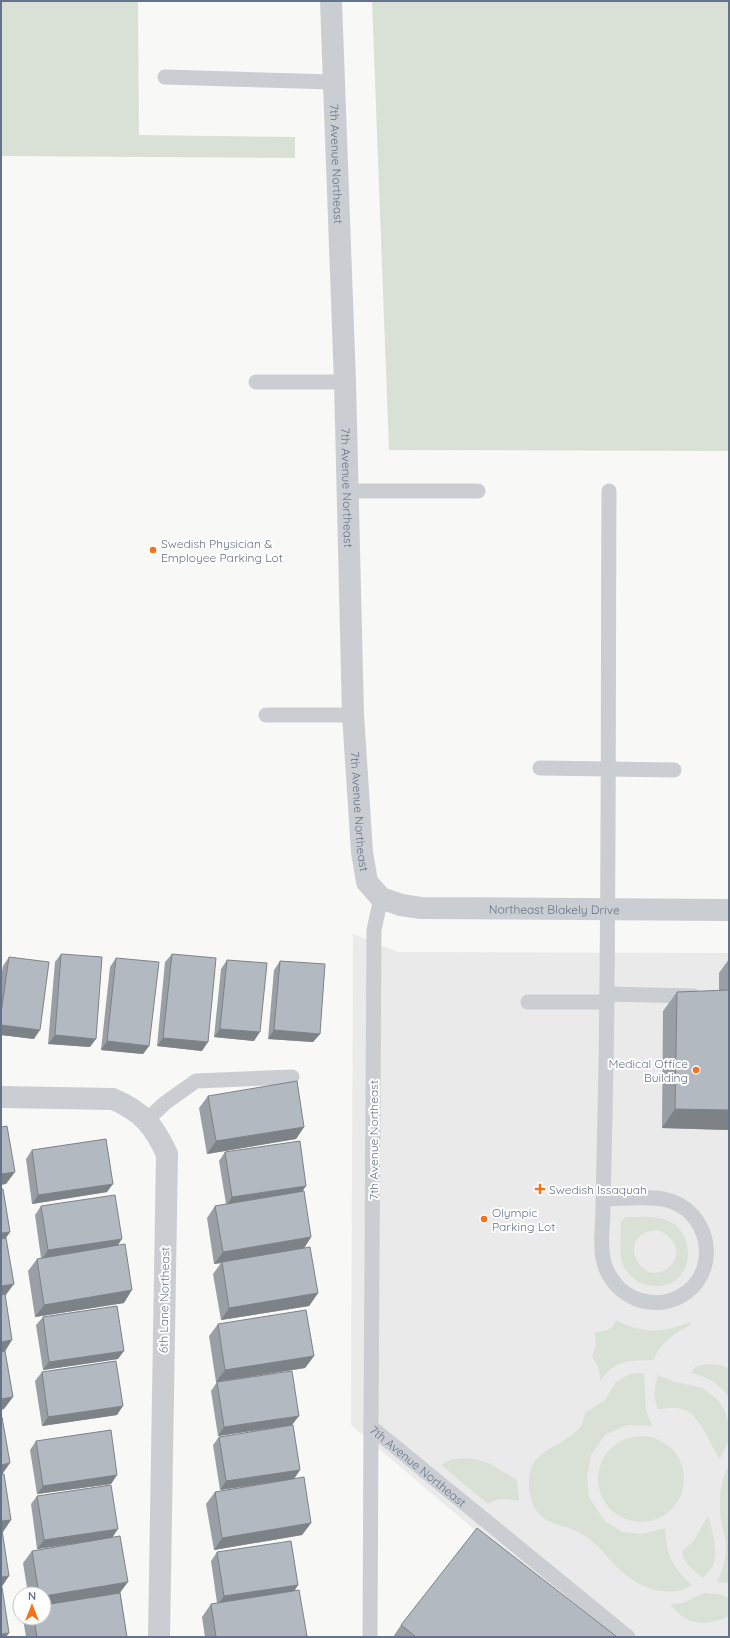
<svg xmlns="http://www.w3.org/2000/svg" width="730" height="1638" font-family="Quicksand,sans-serif">
<rect width="100%" height="100%" fill="#f8f9f6"/>
<path fill="#e9eae9" d="M353,934L398,952L729,953V1637H601L351,1425Z"/>
<g fill="#d9e1d6" fill-rule="evenodd">
<path d="M1,1H138L139,135L295,137V158L1,156Z"/>
<path d="M372,1H729V451L389,450Z"/>
<path d="M626,1217C637,1217 649,1216 659,1218C699,1225 697,1286 657,1286C649,1286 642,1285 636,1280C630,1276 623,1269 622,1261C619,1249 621,1234 621,1222ZM658,1230C673,1236 684,1252 670,1266C643,1293 611,1233 658,1230Z"/>
<path d="M616,1320C641,1334 664,1333 690,1322L691,1324C675,1333 659,1343 654,1360C628,1361 617,1358 600,1381C600,1370 598,1365 592,1357L596,1344L595,1332C605,1332 613,1330 616,1320Z"/>
<path d="M705,1364L721,1365L729,1368V1397C719,1383 707,1377 691,1373L695,1367Z"/>
<path d="M644,1373L646,1410L652,1426L627,1425L605,1435L591,1455L587,1477L589,1498L605,1521L622,1532L643,1534L665,1528C666,1553 673,1569 692,1585C688,1587 683,1590 678,1591C653,1595 630,1581 613,1563C604,1554 597,1543 585,1536C574,1528 563,1527 551,1522C534,1515 528,1497 529,1479C530,1448 565,1447 580,1427C583,1424 584,1417 585,1413L605,1400L616,1382L630,1374Z"/>
<path d="M658,1375L672,1381L702,1388L716,1398L724,1409L729,1425L728,1442L720,1459C708,1443 700,1410 677,1408C671,1407 664,1409 658,1409C653,1399 654,1385 658,1375Z"/>
<circle cx="641" cy="1479" r="43"/>
<path d="M470,1458L489,1463L517,1480L519,1501C507,1499 499,1497 488,1504L441,1465L452,1459Z"/>
<path d="M729,1466V1583L717,1582C723,1570 726,1559 726,1546C726,1537 722,1529 721,1521C719,1503 719,1482 729,1466Z"/>
<path d="M708,1516C712,1530 719,1552 713,1566C710,1570 706,1574 703,1578C694,1571 683,1563 682,1551L693,1542Z"/>
<path d="M704,1593L719,1594L729,1598V1616C705,1627 687,1626 670,1604L683,1603Z"/>
</g>
<g fill="none" stroke-linecap="round" stroke-linejoin="round">
<g stroke="#cacdd1" stroke-width="15">
<path d="M165,77L333,82"/>
<path d="M256,382H345"/>
<path d="M348,491H478"/>
<path d="M266,715H353"/>
<path d="M540,768L674,770"/>
<path id="s1" d="M381,898L374,930L371,1427L628,1637"/>
<path d="M607,994L693,996"/>
<path d="M528,1002H607"/>
<path d="M146,1121L165,1103L196,1081L292,1077"/>
<path d="M603,1199C624,1199 647,1195 667,1200C708,1210 721,1266 687,1292C657,1314 617,1300 605,1266C599,1249 603,1226 603,1208C604,1160 605,1112 606,1065C609,873 608,682 609,491"/>
<path d="M370,1637L371,1427"/>
</g>
<g stroke="#cacdd1" stroke-width="22">
<path id="s2" d="M331,1L345,382L353,715L362,852L367,882L381,898L401,905L421,908L729,910"/>
<path d="M1,1097L113,1099C143,1112 154,1126 167,1154L159,1637"/>
</g>
</g>
<g fill="#9a9fa6">
<path d="M61,954L90,1047L48,1044L55,962Z"/>
<path d="M172,954L202,1051L157,1046L165,962Z"/>
<path d="M9,957L34,1039L1,1035V977L3,966Z"/>
<path d="M116,958L149,1046L143,1054L101,1050L110,967Z"/>
<path d="M729,959V1130L662,1128L663,1011L677,992L719,991V973Z"/>
<path d="M227,960L254,1041L214,1037L221,969Z"/>
<path d="M280,961L320,1034L313,1042L268,1039L274,970Z"/>
<path d="M208,1096L304,1127L296,1139L207,1154L199,1108Z"/>
<path d="M32,1150L107,1192L32,1204L26,1159Z"/>
<path d="M225,1152L306,1186L302,1191L311,1237L304,1248L318,1293L309,1306L221,1320L213,1274L221,1263L214,1264L207,1218L215,1206L226,1204L219,1161Z"/>
<path d="M41,1206L118,1245L124,1303L35,1317L28,1271L37,1259L41,1258L35,1215Z"/>
<path d="M43,1317L118,1359L43,1370L36,1325Z"/>
<path d="M218,1324L314,1356L305,1368L216,1382L209,1336Z"/>
<path d="M42,1372L117,1415L42,1426L35,1381Z"/>
<path d="M217,1382L292,1425L218,1436L211,1391Z"/>
<path d="M219,1437L300,1470L294,1478L311,1523L302,1535L214,1550L206,1504L215,1492L284,1480L220,1490L213,1445Z"/>
<path d="M36,1441L117,1475L111,1484L37,1494L30,1450Z"/>
<path d="M37,1496L112,1537L127,1637H26L23,1619L24,1618H44V1594H28L23,1563L32,1551L92,1541L37,1549L31,1504Z"/>
<path d="M217,1552L298,1585L295,1590L306,1637H205L202,1617L211,1604L217,1603L211,1561Z"/>
<path d="M401,1625L617,1637H393Z"/>
</g>
<g fill="#7d8287">
<path d="M1,1025L40,1030L34,1039L1,1035Z"/>
<path d="M220,1029L260,1032L254,1041L214,1037Z"/>
<path d="M274,1030L320,1034L313,1042L268,1039Z"/>
<path d="M55,1035L96,1039L90,1047L48,1044Z"/>
<path d="M163,1038L208,1042L202,1051L157,1046Z"/>
<path d="M107,1041L149,1046L143,1054L101,1050Z"/>
<path d="M675,1109L729,1110V1130L662,1128Z"/>
<path d="M304,1127L296,1139L207,1154L216,1141Z"/>
<path d="M15,1172L6,1184L1,1185V1174Z"/>
<path d="M113,1184L107,1192L32,1204L38,1195Z"/>
<path d="M306,1186L300,1195L226,1206L232,1197Z"/>
<path d="M10,1232L4,1241H1V1233Z"/>
<path d="M311,1237L303,1250L222,1262L221,1263L214,1264L223,1252Z"/>
<path d="M122,1239L116,1248L42,1259L48,1250Z"/>
<path d="M14,1284L5,1296L1,1297V1286Z"/>
<path d="M132,1290L124,1303L35,1317L44,1305Z"/>
<path d="M318,1293L309,1306L221,1320L229,1308Z"/>
<path d="M12,1340L4,1353H1V1342Z"/>
<path d="M124,1351L118,1359L43,1370L49,1362Z"/>
<path d="M314,1356L305,1368L216,1382L225,1370Z"/>
<path d="M13,1397L4,1409L1,1410V1399Z"/>
<path d="M123,1406L117,1415L42,1426L48,1417Z"/>
<path d="M299,1416L292,1425L218,1436L224,1427Z"/>
<path d="M10,1463L1,1476V1465Z"/>
<path d="M300,1470L294,1479L220,1490L226,1481Z"/>
<path d="M117,1475L111,1484L37,1494L43,1486Z"/>
<path d="M11,1520L3,1532H1V1521Z"/>
<path d="M311,1523L302,1535L214,1550L222,1538Z"/>
<path d="M118,1529L112,1538L37,1549L44,1540Z"/>
<path d="M9,1576L1,1588V1577Z"/>
<path d="M128,1582L119,1594L44,1607V1596Z"/>
<path d="M298,1585L292,1594L218,1605L224,1596Z"/>
<path d="M9,1633L6,1637H1V1634Z"/>
</g>
<g fill="#b3b9c1" stroke="#7d8287">
<path d="M61,954L102,957L96,1039L55,1035Z"/>
<path d="M172,954L216,958L208,1042L163,1038Z"/>
<path d="M9,957L49,962L40,1030L1,1025V1013Z"/>
<path d="M116,958L159,962L149,1046L107,1041Z"/>
<path d="M227,960L267,963L260,1032L220,1029Z"/>
<path d="M280,961L325,964L320,1034L274,1030Z"/>
<path d="M729,990V1110L675,1109L677,992Z"/>
<path d="M297,1081L304,1127L216,1141L208,1096Z"/>
<path d="M7,1126L15,1172L1,1174V1127Z"/>
<path d="M106,1139L113,1184L38,1195L32,1150Z"/>
<path d="M300,1141L306,1186L232,1197L225,1152Z"/>
<path d="M1,1189H3L10,1232L1,1233Z"/>
<path d="M304,1191L311,1237L223,1252L215,1206Z"/>
<path d="M115,1195L122,1239L48,1250L41,1206Z"/>
<path d="M6,1238L14,1284L1,1286V1239Z"/>
<path d="M125,1244L132,1290L44,1305L37,1259Z"/>
<path d="M310,1247L318,1293L229,1308L222,1262Z"/>
<path d="M5,1294L12,1340L1,1342V1295Z"/>
<path d="M117,1306L124,1351L49,1362L43,1317Z"/>
<path d="M306,1310L314,1356L225,1370L218,1324Z"/>
<path d="M5,1351L13,1397L1,1399V1352Z"/>
<path d="M116,1361L123,1406L48,1417L42,1372Z"/>
<path d="M292,1371L299,1416L224,1427L217,1382Z"/>
<path d="M1,1417H2L10,1463L1,1465Z"/>
<path d="M293,1425L300,1470L226,1481L219,1437Z"/>
<path d="M111,1430L117,1475L43,1486L36,1441Z"/>
<path d="M1,1474H4L11,1520L1,1521Z"/>
<path d="M304,1477L311,1523L222,1538L215,1492Z"/>
<path d="M111,1485L118,1529L44,1540L37,1496Z"/>
<path d="M477,1528L617,1637H416L401,1625Z"/>
<path d="M1,1530H2L9,1576L1,1577Z"/>
<path d="M120,1536L128,1582L44,1596V1594H39L32,1551Z"/>
<path d="M291,1541L298,1585L224,1596L217,1552Z"/>
<path d="M1,1587H2L9,1633L1,1634Z"/>
<path d="M299,1590L307,1636L298,1637H216L211,1604Z"/>
<path d="M120,1593L127,1637H37L34,1618H44V1605Z"/>
</g>
<g fill="#f67319" stroke="#fff" stroke-width="1.5">
<circle cx="153" cy="550" r="4"/>
<circle cx="696" cy="1070" r="4"/>
<path d="M538 1183h4v4h4v4h-4v4h-4v-4h-4v-4h4z"/>
<circle cx="484" cy="1219" r="4"/>
</g>
<g text-anchor="middle" dominant-baseline="central" stroke-width="4" stroke-linejoin="round" paint-order="stroke">
<g font-size="12" fill="#64738a" stroke="#fff">
<text stroke="none"><textPath href="#s2" startOffset="163">7th Avenue Northeast</textPath></text>
<text stroke="none"><textPath href="#s2" startOffset="487">7th Avenue Northeast</textPath></text>
<text stroke="none"><textPath href="#s2" startOffset="811">7th Avenue Northeast</textPath></text>
<text stroke="none"><textPath href="#s2" startOffset="1078">Northeast Blakely Drive</textPath></text>
<text transform="translate(373 1140) rotate(-90)">7th Avenue Northeast</text>
<text transform="translate(164 1300) rotate(-89)">6th Lane Northeast</text>
<text stroke="none"><textPath href="#s1" startOffset="591">7th Avenue Northeast</textPath></text>
</g>
<g font-size="12" fill="#64738a" stroke="#fff" text-anchor="start">
<text x="161" y="543">Swedish Physician &amp;<tspan x="161" dy="14">Employee Parking Lot</tspan></text>
<text x="688" y="1063" text-anchor="end">Medical Office<tspan x="688" dy="14">Building</tspan></text>
<text x="549" y="1189">Swedish Issaquah</text>
<text x="492" y="1212">Olympic<tspan x="492" dy="14">Parking Lot</tspan></text>
</g>
</g>
<rect width="730" height="1638" fill="none" stroke="#64738a" stroke-width="4"/>
<g transform="translate(32 1606)"><circle r="19" fill="#ffffff" stroke="#c1c7d0"/>
<path d="M0-3L7 15L0 10L-7 15Z" fill="#f67319"/>
<text y="-6" font-size="11" font-weight="bold" text-anchor="middle" fill="#64738a">N</text>
</g>
</svg>
